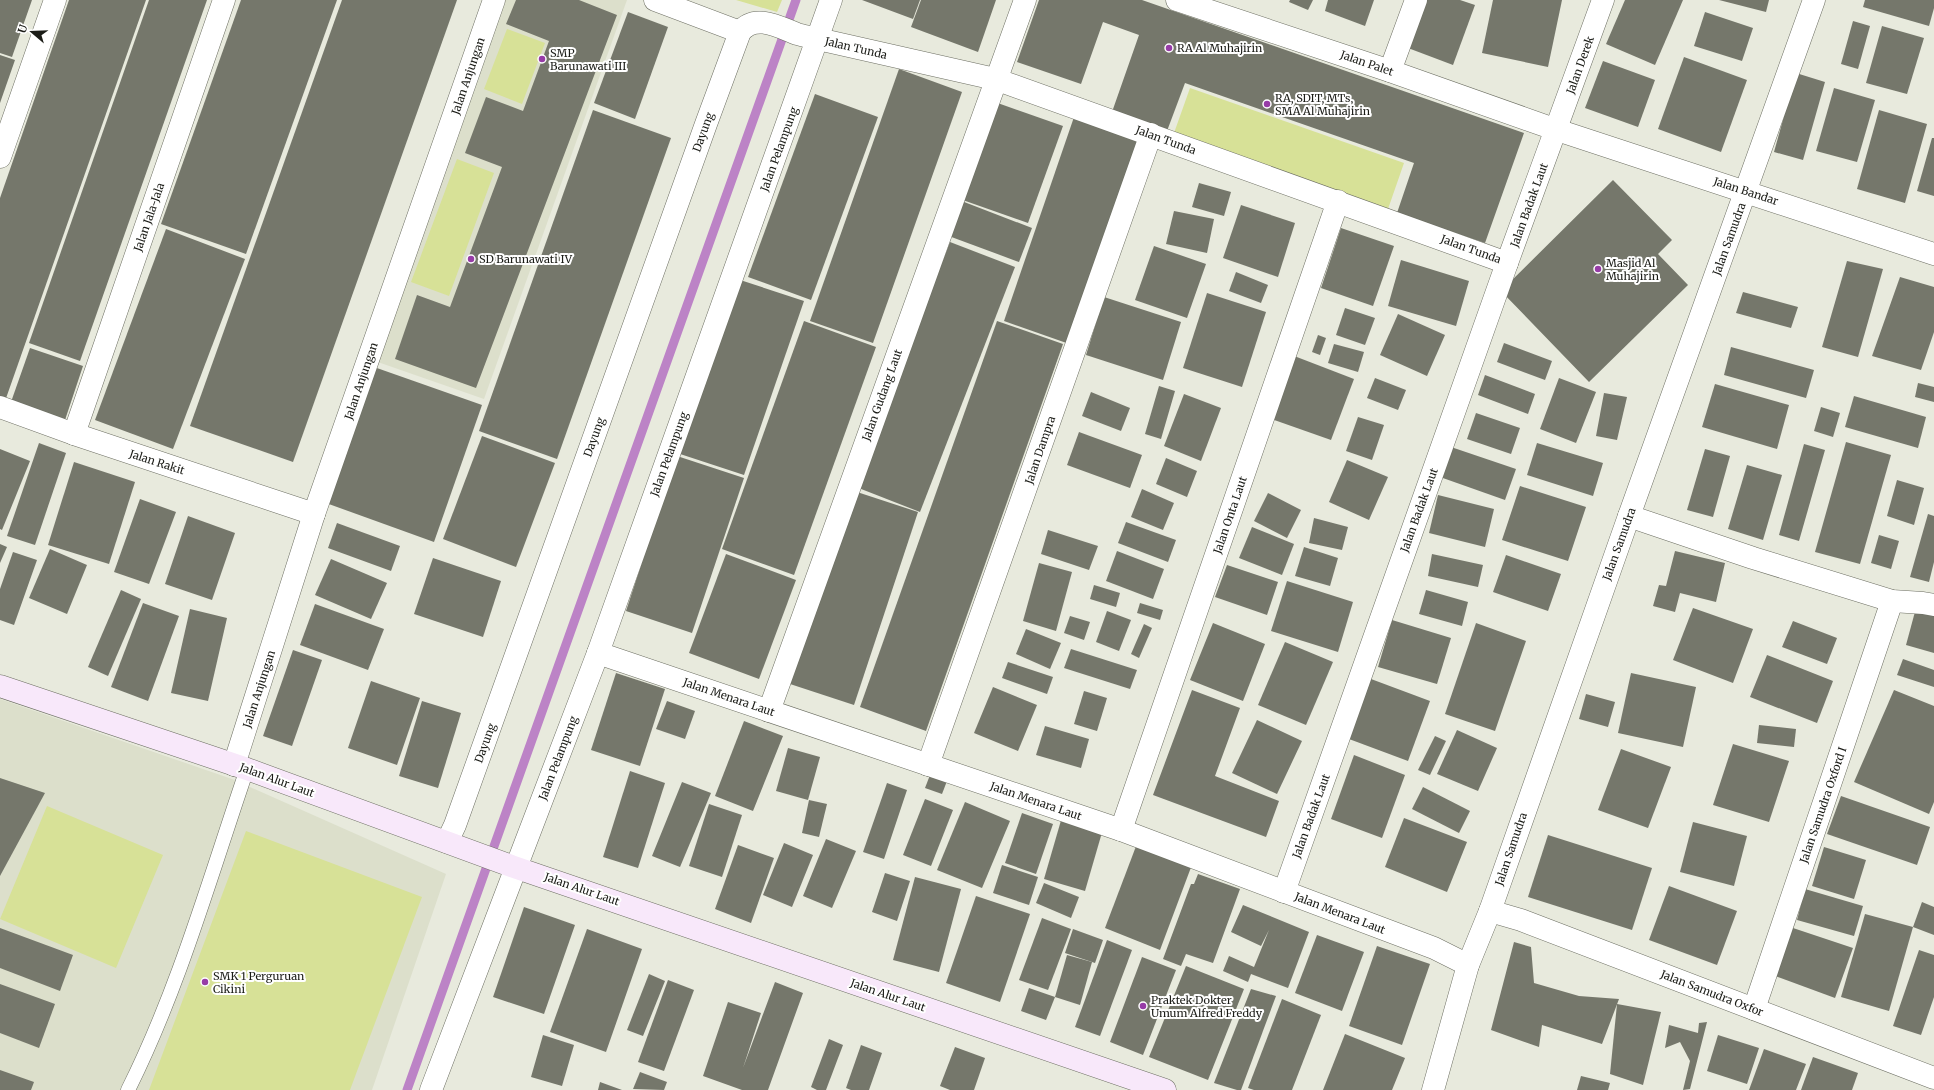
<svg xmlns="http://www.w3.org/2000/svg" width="1934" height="1090" font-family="Merriweather,serif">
<rect width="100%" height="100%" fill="#e8eadd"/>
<g fill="#dcdfcb">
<path d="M499,0H627L484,399L372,360Z"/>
<path d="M0,699L232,779L446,874L372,1090H0Z"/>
</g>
<g fill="#d7e197">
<path d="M736,0H782L777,12Z"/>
<path d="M507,29L545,43L522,104L484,89Z"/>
<path d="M1190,88L1404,163L1388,209L1174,133Z"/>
<path d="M457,159L494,173L449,296L411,282Z"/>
<path d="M47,806L163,855L116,968L0,919Z"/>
<path d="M246,831L422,897L350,1090H149Z"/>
</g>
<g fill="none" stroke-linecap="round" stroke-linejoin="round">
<path stroke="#bc83c6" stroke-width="9" d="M407,1090L796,0"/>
</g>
<g fill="#75776b">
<path d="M0,0H32L12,57L0,53Z"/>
<path d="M69,0H146L4,404L0,403V198Z"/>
<path d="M149,0H207L80,361L29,343Z"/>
<path d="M241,0H337L246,254L161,224Z"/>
<path d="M342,0H457L293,462L190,426Z"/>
<path d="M516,0H579L617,15L476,388L395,359L417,295L450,307L502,167L465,153L486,97L523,111L549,41L506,24Z"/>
<path d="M862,0H920L913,19Z"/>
<path d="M921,0H996L978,52L911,27Z"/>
<path d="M1039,0H1142L1524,133L1485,243L1397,213L1414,163L1185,83L1167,131L1112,112L1139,35L1103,22L1081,84L1017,62Z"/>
<path d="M1290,0H1313L1308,10L1289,2Z"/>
<path d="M1328,0H1374L1365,26L1325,11Z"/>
<path d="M1426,0H1460L1475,5L1453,65L1408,48Z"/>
<path d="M1493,0H1562L1548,67L1482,53Z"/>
<path d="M1625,0H1683L1655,65L1606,44Z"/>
<path d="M1719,0H1769L1766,12Z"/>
<path d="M1865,0H1934V8L1929,26L1863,7Z"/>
<path d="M628,12L668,27L635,119L594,103Z"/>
<path d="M1705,12L1753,28L1742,61L1694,46Z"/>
<path d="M1853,21L1870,26L1858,69L1841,64Z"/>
<path d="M1882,26L1924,38L1907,94L1866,83Z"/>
<path d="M0,55L15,60L0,103Z"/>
<path d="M1684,57L1747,80L1721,152L1658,129Z"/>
<path d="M1603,61L1655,80L1638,127L1585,108Z"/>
<path d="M899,69L962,92L873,343L810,321Z"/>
<path d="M1796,73L1825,82L1803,160L1774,152Z"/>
<path d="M1834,88L1875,100L1857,162L1816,151Z"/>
<path d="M815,94L878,117L811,300L748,277Z"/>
<path d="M992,101L1063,126L1028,223L957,198Z"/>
<path d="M593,110L671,138L557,459L479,431Z"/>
<path d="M1879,110L1927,124L1905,203L1857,189Z"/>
<path d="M1074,117L1146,142L1075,346L1004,321Z"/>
<path d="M1932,138H1934V196L1917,191Z"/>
<path d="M1613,180L1672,240L1658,254L1688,285L1589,382L1501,291Z"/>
<path d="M1199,183L1231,192L1224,216L1192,207Z"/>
<path d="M959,200L1032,228L1019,262L946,235Z"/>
<path d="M1241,205L1295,223L1278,277L1223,258Z"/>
<path d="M1174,211L1214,219L1207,253L1166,244Z"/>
<path d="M1341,228L1394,246L1373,306L1321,288Z"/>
<path d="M166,229L245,259L173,449L95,420Z"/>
<path d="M950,242L1015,267L920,512L856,487Z"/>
<path d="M1154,246L1206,264L1187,318L1135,300Z"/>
<path d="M1401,260L1469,281L1456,326L1388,306Z"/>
<path d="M1847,261L1883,269L1858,357L1822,347Z"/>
<path d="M1236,272L1268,285L1261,303L1229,291Z"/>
<path d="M1900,277L1934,287V332L1921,370L1872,356Z"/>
<path d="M734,278L804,301L744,475L674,452Z"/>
<path d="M1743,292L1798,307L1791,328L1736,313Z"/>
<path d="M1207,293L1266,312L1242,387L1183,368Z"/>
<path d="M1104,297L1181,322L1163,380L1086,355Z"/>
<path d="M1345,308L1375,318L1365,345L1336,335Z"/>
<path d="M1398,314L1445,335L1427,376L1380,355Z"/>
<path d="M804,321L876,347L794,575L722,549Z"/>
<path d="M997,321L1063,344L926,731L860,707Z"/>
<path d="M1318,335L1326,338L1320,355L1312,352Z"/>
<path d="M1504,343L1552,361L1545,380L1497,362Z"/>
<path d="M1334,344L1364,352L1358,372L1328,363Z"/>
<path d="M1731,347L1814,370L1806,398L1724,375Z"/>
<path d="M30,348L83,366L65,420L11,402Z"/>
<path d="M1289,354L1354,379L1331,440L1266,417Z"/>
<path d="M374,367L482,405L434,542L326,503Z"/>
<path d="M1485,375L1535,394L1528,414L1478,395Z"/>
<path d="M1375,378L1406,390L1398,410L1367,398Z"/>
<path d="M1559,378L1596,392L1576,443L1540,429Z"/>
<path d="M1918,383L1934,387V402L1915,397Z"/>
<path d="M1715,384L1789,405L1777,449L1702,427Z"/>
<path d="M1159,386L1175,391L1161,439L1145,434Z"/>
<path d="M1091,392L1130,408L1121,431L1082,416Z"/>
<path d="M1604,393L1627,397L1617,440L1596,436Z"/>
<path d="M1184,394L1221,408L1201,461L1164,446Z"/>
<path d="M1854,396L1926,417L1918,448L1845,427Z"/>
<path d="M1821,407L1840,413L1833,437L1814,431Z"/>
<path d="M1476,413L1520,428L1511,454L1467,439Z"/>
<path d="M1358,417L1384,425L1372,460L1346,451Z"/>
<path d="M1079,432L1142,455L1130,488L1067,465Z"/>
<path d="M482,436L555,463L516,567L443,539Z"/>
<path d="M1846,442L1891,455L1860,564L1815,552Z"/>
<path d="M39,443L66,453L35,545L7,536Z"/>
<path d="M1537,443L1603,463L1593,496L1527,475Z"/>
<path d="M1804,444L1825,450L1799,541L1779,535Z"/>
<path d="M1451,447L1516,469L1505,500L1440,477Z"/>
<path d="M0,449L30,461L2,530L0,529Z"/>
<path d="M1705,449L1730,456L1713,517L1687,510Z"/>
<path d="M677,456L744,478L692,633L626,611Z"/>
<path d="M1166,458L1197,471L1187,497L1156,484Z"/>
<path d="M1347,460L1388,477L1369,520L1329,502Z"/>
<path d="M74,462L135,482L109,564L48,545Z"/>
<path d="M1747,465L1782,475L1763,540L1728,529Z"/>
<path d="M1897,480L1924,488L1914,525L1887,516Z"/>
<path d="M1520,486L1586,507L1568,561L1502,540Z"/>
<path d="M1142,489L1174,503L1163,530L1131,517Z"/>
<path d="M854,491L918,512L854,705L790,684Z"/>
<path d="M1268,493L1301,510L1287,538L1254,521Z"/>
<path d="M1438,495L1494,509L1485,547L1429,533Z"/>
<path d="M140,499L176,512L149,584L114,572Z"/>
<path d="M1928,514L1934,516V562L1929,582L1910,577Z"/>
<path d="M188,516L235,533L212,600L165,584Z"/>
<path d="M1314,518L1348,527L1342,550L1309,543Z"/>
<path d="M1126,522L1176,540L1168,562L1118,543Z"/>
<path d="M337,523L400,546L391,571L328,548Z"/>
<path d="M1252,527L1294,544L1282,575L1239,558Z"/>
<path d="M1048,530L1098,546L1089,570L1041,554Z"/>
<path d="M1879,535L1899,541L1891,569L1871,563Z"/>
<path d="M0,544L7,547L0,563Z"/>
<path d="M1304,547L1338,558L1330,586L1295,576Z"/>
<path d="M50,549L87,565L67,614L29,598Z"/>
<path d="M1117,551L1164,569L1153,599L1106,581Z"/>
<path d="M1675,551L1725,563L1716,602L1680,593L1675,612L1653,606L1659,585L1666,586Z"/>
<path d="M13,552L37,560L14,625L0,620V589Z"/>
<path d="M726,554L796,580L759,679L689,653Z"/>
<path d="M1432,554L1483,565L1478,587L1428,576Z"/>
<path d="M1506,555L1561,574L1548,611L1493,592Z"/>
<path d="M433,558L501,581L483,637L414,614Z"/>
<path d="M331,559L387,583L371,619L315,595Z"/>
<path d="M1039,563L1072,572L1056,631L1023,621Z"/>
<path d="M1227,565L1278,582L1267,615L1215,597Z"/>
<path d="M1287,581L1353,602L1338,652L1271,631Z"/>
<path d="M1094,585L1120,593L1116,607L1090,599Z"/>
<path d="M121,590L141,599L108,676L88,667Z"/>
<path d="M1426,590L1468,602L1462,626L1419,614Z"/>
<path d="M143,603L179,616L148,701L111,687Z"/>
<path d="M1140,603L1163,610L1160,620L1137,613Z"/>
<path d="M315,604L384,629L368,670L300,645Z"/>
<path d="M1693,608L1753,629L1733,683L1673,660Z"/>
<path d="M1916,608L1934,612V653L1906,645Z"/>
<path d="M190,609L227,618L208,701L171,693Z"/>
<path d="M1107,611L1131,620L1119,651L1096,642Z"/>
<path d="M1070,616L1090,622L1084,640L1064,633Z"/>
<path d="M1392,620L1451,638L1437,684L1378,667Z"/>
<path d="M1793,621L1837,638L1827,664L1782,647Z"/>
<path d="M1213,623L1265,644L1243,701L1190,680Z"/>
<path d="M1476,623L1526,641L1495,731L1445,714Z"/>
<path d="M1144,624L1152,628L1139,658L1131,654Z"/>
<path d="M1026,629L1061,643L1050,669L1016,654Z"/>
<path d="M1285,642L1333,662L1306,725L1258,705Z"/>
<path d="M1071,649L1137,670L1130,689L1064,668Z"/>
<path d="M293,650L322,660L292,746L263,736Z"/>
<path d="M1767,655L1833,681L1817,723L1750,697Z"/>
<path d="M1903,659L1934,670V687L1897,675Z"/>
<path d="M1008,662L1053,677L1047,694L1002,678Z"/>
<path d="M616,673L665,689L640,766L591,750Z"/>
<path d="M1631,673L1696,687L1683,747L1618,733Z"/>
<path d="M1371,679L1430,701L1408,761L1349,739Z"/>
<path d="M371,681L420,698L397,765L348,748Z"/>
<path d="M993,687L1037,705L1018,751L974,733Z"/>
<path d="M1192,690L1240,708L1215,776L1279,801L1266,837L1153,795Z"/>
<path d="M1894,690L1934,706V802L1929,814L1854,782Z"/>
<path d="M1084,691L1107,698L1097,731L1074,724Z"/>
<path d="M1586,694L1615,702L1608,727L1579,719Z"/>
<path d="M422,701L461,713L438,788L399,776Z"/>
<path d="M667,701L695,711L685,739L656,729Z"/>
<path d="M1257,720L1302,741L1277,794L1232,773Z"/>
<path d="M744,721L783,736L753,811L715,796Z"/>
<path d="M1759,725L1796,729L1794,747L1757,743Z"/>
<path d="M1045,726L1089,739L1081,768L1036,755Z"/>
<path d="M1457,730L1497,748L1478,791L1437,774Z"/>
<path d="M1435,736L1446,741L1430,775L1418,770Z"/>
<path d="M1733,744L1789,761L1769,822L1713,805Z"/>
<path d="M788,748L820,757L808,800L776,791Z"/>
<path d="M1621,749L1671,767L1648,828L1598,810Z"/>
<path d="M1354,755L1405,775L1382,838L1331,819Z"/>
<path d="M630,771L665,783L638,868L603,857Z"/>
<path d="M930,775L947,781L942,794L925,788Z"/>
<path d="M0,778L45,793L0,876Z"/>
<path d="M682,782L711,793L680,867L652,856Z"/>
<path d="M887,783L907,790L884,859L863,852Z"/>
<path d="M1423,787L1470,811L1459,833L1412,809Z"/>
<path d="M1841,796L1930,827L1917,865L1827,834Z"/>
<path d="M925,799L953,810L931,866L903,855Z"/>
<path d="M809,800L827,804L819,837L802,833Z"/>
<path d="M965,802L1010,821L982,888L937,870Z"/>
<path d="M709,804L742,815L722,877L689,866Z"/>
<path d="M1022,813L1053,824L1036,874L1005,863Z"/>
<path d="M1062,817L1103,829L1085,891L1044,879Z"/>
<path d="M1404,818L1467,842L1447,892L1385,867Z"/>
<path d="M1693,822L1747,836L1734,886L1680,872Z"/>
<path d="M1548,835L1652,868L1632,930L1528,897Z"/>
<path d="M826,839L856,851L832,908L803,896Z"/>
<path d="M1138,841L1193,862L1160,950L1105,928Z"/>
<path d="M784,843L813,855L792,907L763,895Z"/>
<path d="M738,845L774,858L751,923L715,909Z"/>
<path d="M1824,847L1866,860L1854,899L1812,886Z"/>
<path d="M1002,865L1038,877L1029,905L993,893Z"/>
<path d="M885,873L910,881L897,921L872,912Z"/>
<path d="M1198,874L1240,889L1213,963L1186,954L1181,966L1163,959L1191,884H1194Z"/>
<path d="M915,877L961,889L939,972L893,960Z"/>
<path d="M1044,883L1079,897L1071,918L1036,903Z"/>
<path d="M1669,886L1737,911L1717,965L1649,940Z"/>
<path d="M1805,889L1863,906L1854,936L1797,920Z"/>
<path d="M976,896L1030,914L1000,1002L946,983Z"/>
<path d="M1922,902L1934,907V935L1913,927Z"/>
<path d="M1243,905L1309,932L1288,988L1251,974L1248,982L1223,971L1229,956L1254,967L1269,930L1261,946L1231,932Z"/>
<path d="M524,907L575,925L544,1014L493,997Z"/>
<path d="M1865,914L1913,927L1889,1011L1841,997Z"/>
<path d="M1042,918L1071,929L1048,990L1019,980Z"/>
<path d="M0,928L73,955L60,991L0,968Z"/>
<path d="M1793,928L1853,948L1835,998L1775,976Z"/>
<path d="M587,929L642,949L606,1052L550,1032Z"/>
<path d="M1073,929L1103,940L1095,963L1065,953Z"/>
<path d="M1317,935L1364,952L1342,1011L1295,993Z"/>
<path d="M1107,940L1132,950L1100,1036L1075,1027Z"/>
<path d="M1514,942L1531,947L1534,983L1579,996L1619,999L1602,1044L1542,1025L1539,1047L1491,1030Z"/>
<path d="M1377,946L1430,964L1402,1045L1349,1026Z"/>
<path d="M1919,950L1934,955V997L1921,1035L1893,1026Z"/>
<path d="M1067,955L1092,962L1080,1005L1055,997Z"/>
<path d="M1142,957L1176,970L1143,1055L1110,1042Z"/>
<path d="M1186,966L1244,989L1208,1080L1149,1057Z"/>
<path d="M649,974L665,981L643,1036L627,1030Z"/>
<path d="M668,980L694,990L664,1071L638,1062Z"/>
<path d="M775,982L803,993L768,1090H742L703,1076L728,1002L761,1013L743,1068Z"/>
<path d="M0,984L55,1004L39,1048L0,1033Z"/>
<path d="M1029,988L1055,997L1046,1020L1021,1011Z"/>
<path d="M1251,989L1276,996L1241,1090H1237L1214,1083Z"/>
<path d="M1282,999L1321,1015L1292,1090H1254L1248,1088Z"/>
<path d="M1617,1004L1661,1012L1643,1085L1610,1074Z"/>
<path d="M1707,1022L1690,1089L1683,1090L1690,1061L1680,1042L1665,1048L1669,1025L1698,1033L1699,1023Z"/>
<path d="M1345,1034L1405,1058L1392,1090H1323Z"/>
<path d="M543,1035L574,1045L562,1086L531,1077Z"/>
<path d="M1718,1035L1759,1048L1747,1084L1707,1071Z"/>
<path d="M829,1039L843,1045L826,1090H817L811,1087Z"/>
<path d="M861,1045L882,1053L869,1090H851L846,1088Z"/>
<path d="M955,1047L985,1058L974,1090H950L940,1086Z"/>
<path d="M1764,1049L1806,1064L1796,1090H1749Z"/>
<path d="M1813,1057L1858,1073L1852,1090H1801Z"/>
<path d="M0,1070L34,1082L31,1090H0Z"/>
<path d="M640,1072L667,1082L664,1090L633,1089Z"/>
<path d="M1581,1076L1610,1083L1608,1090H1577Z"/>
<path d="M600,1082L622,1090H598Z"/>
</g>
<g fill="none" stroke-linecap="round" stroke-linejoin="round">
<g stroke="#6d6f63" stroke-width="15">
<path id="lane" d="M128,1090C179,988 210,877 247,769"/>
</g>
<g stroke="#6d6f63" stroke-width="23">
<g id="street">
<path d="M655,0L740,32"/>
<path d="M1177,0L1390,71L1557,130L1934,254"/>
<path d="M1390,71L1416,0"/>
<path d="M0,157L55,0"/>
<path d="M0,407L74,434L314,514"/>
<path d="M74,434L224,0"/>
<path d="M1629,516L1753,558L1892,601L1923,603L1934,605"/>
<path d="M598,653L1121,830L1434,948L1468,965"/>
<path d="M769,711L1025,0"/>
<path d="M234,765L314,514L494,0"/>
<path d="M928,765L1151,134"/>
<path d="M1121,830L1338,201"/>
<path d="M447,842L455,825L706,124L740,32C755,13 779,27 797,34C804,36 811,37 818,39L995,79L1507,263"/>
<path d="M1284,892L1507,263L1603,0"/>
<path d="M1490,911L1521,920L1934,1078"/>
<path d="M1754,1009L1892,601"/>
<path d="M431,1090L598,653L831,0"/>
<path d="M1433,1090L1468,965L1490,911L1629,516L1814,0"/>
</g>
</g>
<g stroke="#6d6f63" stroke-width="23">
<path id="secondary" d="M0,686L247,769L514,867L1165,1090"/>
</g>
<use href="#lane" stroke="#fff" stroke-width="14"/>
<use href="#street" stroke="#fff" stroke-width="22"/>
<use href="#secondary" stroke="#f8e8fa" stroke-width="22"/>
</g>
<g fill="#973ca7" stroke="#fff" stroke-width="1.5">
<circle cx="1169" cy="48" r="4"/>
<circle cx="542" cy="59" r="4"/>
<circle cx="1267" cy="104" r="4"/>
<circle cx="471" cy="259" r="4"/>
<circle cx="1598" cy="269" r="4"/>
<circle cx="205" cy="982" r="4"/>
<circle cx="1143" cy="1006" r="4"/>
</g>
<g text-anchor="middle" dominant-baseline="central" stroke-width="4" stroke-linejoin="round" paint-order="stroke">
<g font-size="11" fill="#1b1c17" stroke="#fff">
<text transform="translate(856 48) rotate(13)">Jalan Tunda</text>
<text transform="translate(1367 63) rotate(19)">Jalan Palet</text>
<text transform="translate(1580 65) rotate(-70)">Jalan Derek</text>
<text transform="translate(468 76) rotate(-71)">Jalan Anjungan</text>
<text transform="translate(703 132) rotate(-70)">Dayung</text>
<text transform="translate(1166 140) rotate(20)">Jalan Tunda</text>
<text transform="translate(779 149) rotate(-70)">Jalan Pelampung</text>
<text transform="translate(1746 191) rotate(18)">Jalan Bandar</text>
<text transform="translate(1529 205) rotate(-70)">Jalan Badak Laut</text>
<text transform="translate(149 217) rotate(-71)">Jalan Jala-Jala</text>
<text transform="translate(1729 239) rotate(-70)">Jalan Samudra</text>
<text transform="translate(1471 249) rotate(20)">Jalan Tunda</text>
<text transform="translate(361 381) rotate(-71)">Jalan Anjungan</text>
<text transform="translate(882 395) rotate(-70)">Jalan Gudang Laut</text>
<text transform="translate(594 437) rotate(-70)">Dayung</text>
<text transform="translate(1040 450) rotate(-71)">Jalan Dampra</text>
<text transform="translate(669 454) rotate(-70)">Jalan Pelampung</text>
<text transform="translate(157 462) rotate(18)">Jalan Rakit</text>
<text transform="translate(1419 510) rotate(-70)">Jalan Badak Laut</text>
<text transform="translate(1230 515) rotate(-71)">Jalan Onta Laut</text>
<text transform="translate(1619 544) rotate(-70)">Jalan Samudra</text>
<text transform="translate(259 689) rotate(-72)">Jalan Anjungan</text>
<text transform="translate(729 697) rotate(19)">Jalan Menara Laut</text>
<text transform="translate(485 743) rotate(-70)">Dayung</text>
<text transform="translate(558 758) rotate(-69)">Jalan Pelampung</text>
<text transform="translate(277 780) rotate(20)">Jalan Alur Laut</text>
<text transform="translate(1036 801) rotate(19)">Jalan Menara Laut</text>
<text transform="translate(1823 805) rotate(-71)">Jalan Samudra Oxford I</text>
<text transform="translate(1311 816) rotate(-70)">Jalan Badak Laut</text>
<text transform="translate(1511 849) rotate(-71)">Jalan Samudra</text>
<text transform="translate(582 889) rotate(19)">Jalan Alur Laut</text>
<text transform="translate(1340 913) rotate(21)">Jalan Menara Laut</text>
<text transform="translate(1712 993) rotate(21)">Jalan Samudra Oxfor</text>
<text transform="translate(888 995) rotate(19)">Jalan Alur Laut</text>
</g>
<g font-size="11" fill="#1b1c17" stroke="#fff" text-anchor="start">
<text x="1177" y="48">RA Al Muhajirin</text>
<text x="550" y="53">SMP<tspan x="550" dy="13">Barunawati III</tspan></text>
<text x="1275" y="98">RA, SDIT, MTs,<tspan x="1275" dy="13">SMA Al Muhajirin</tspan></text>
<text x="479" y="259">SD Barunawati IV</text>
<text x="1606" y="263">Masjid Al<tspan x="1606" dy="13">Muhajirin</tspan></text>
<text x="213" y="976">SMK 1 Perguruan<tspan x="213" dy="13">Cikini</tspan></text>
<text x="1151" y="1000">Praktek Dokter<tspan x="1151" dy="13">Umum Alfred Freddy</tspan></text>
</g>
</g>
<g transform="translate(32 32) rotate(289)" stroke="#ffffff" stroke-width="3" paint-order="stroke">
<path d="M0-3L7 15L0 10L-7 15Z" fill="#1b1c17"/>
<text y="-6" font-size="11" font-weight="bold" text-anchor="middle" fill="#1b1c17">U</text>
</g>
</svg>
